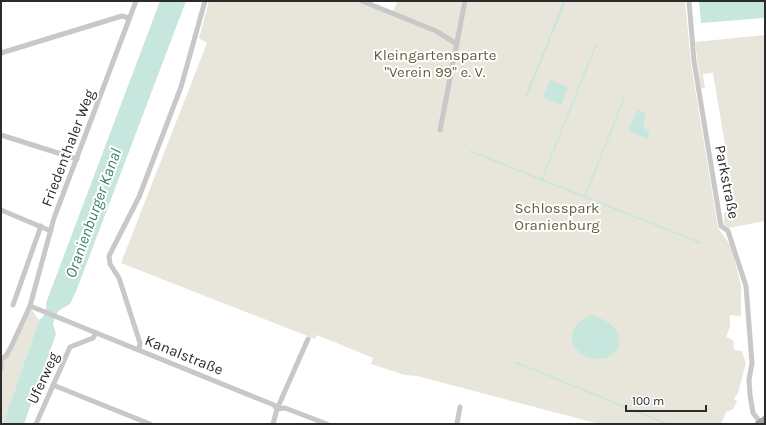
<svg xmlns="http://www.w3.org/2000/svg" width="766" height="425" font-family="Karla,sans-serif">
<rect width="100%" height="100%" fill="#fff"/>
<g fill="#e8e5da">
<path d="M209,1H357L391,15L398,1H685L691,64L718,228L731,246L741,285V316L730,315V327L726,337L733,340L734,350L742,351L746,363L738,393L734,399L737,401L733,409L726,412L721,424H599L417,376L405,375L371,364L373,358L317,335L315,339L121,263L207,43L199,38Z"/>
<path d="M765,35V221L728,228L724,225V213L736,211L713,73L703,74L705,88H701L695,42Z"/>
<path d="M28,305L39,320L3,424H1V355L6,356Z"/>
</g>
<g fill="#c7e7de">
<path d="M160,1H186L77,289L70,304L58,311L53,323L56,334L24,424H3L39,320C45,317 47,309 46,303Z"/>
<path d="M563,1H566L552,36L550,35Z"/>
<path d="M699,1H765V18L701,23Z"/>
<path d="M549,38H551L527,97L525,96Z"/>
<path d="M550,80L568,87L561,105L543,97Z"/>
<path d="M638,109L646,114L643,126L649,132V139L628,131Z"/>
<path d="M592,315C610,321 622,329 618,349C614,352 610,357 605,358C580,366 552,331 592,315Z"/>
</g>
<g fill="none" stroke-linecap="round" stroke-linejoin="round">
<g stroke="#c7e7de" stroke-width="1.5">
<path d="M470,151L701,243"/>
<path d="M542,179L596,45"/>
<path d="M585,196L624,98"/>
<path d="M515,362L667,424"/>
</g>
<g stroke="#c8c8c8" stroke-width="5">
<path d="M362,1L436,31L457,44"/>
<path d="M689,1L694,61L721,226L728,231L746,286L752,363L749,380L750,395L753,413L760,422"/>
<path d="M1,53L122,16L129,18"/>
<path d="M440,130L465,1"/>
<path d="M1,135L77,159"/>
<path d="M1,210L51,231"/>
<path d="M13,305L41,226"/>
<path d="M30,306L274,405L277,409"/>
<path d="M139,350L140,343L119,278L110,264L109,256L139,197L181,87L205,1"/>
<path d="M1,359L6,356L11,347L30,306L54,218L136,1"/>
<path d="M1,369V359"/>
<path d="M53,385L150,424"/>
<path d="M277,409L285,408L327,424"/>
<path d="M36,424L70,347L93,338L96,333"/>
<path d="M273,424L277,409L308,339"/>
<path d="M457,424L460,407"/>
</g>
<path stroke="#a3a3a3" stroke-width="8" d="M759,424L765,420"/>
</g>
<g text-anchor="middle" dominant-baseline="central" stroke-width="4" stroke-linejoin="round" paint-order="stroke">
<g font-size="15" fill="#635e3d" stroke="#fff">
<text x="435" y="55">Kleingartensparte<tspan x="435" dy="17">"Verein 99" e. V.</tspan></text>
<text x="557" y="208">Schlosspark<tspan x="557" dy="17">Oranienburg</tspan></text>
</g>
<g font-size="15" fill="#2b2b2b" stroke="#fff">
<text transform="translate(68 148) rotate(-69)">Friedenthaler Weg</text>
<text transform="translate(727 182) rotate(79)">Parkstraße</text>
<text transform="translate(184 355) rotate(22)">Kanalstraße</text>
<text transform="translate(43 378) rotate(-65)">Uferweg</text>
</g>
<g font-size="16" font-style="italic" fill="#3f806e" stroke="#fff">
<text transform="translate(93 213) rotate(-70)">Oranienburger Kanal</text>
</g>
</g>
<rect width="766" height="425" fill="none" stroke="#2b2b2b" stroke-width="4"/>
<path d="M626 405v6h80v-6" fill="none" stroke="#2b2b2b" stroke-width="2"/>
<text x="632" y="405" font-size="12" fill="#2b2b2b" stroke="#ffffff" stroke-width="3" paint-order="stroke">100 m</text>
</svg>
